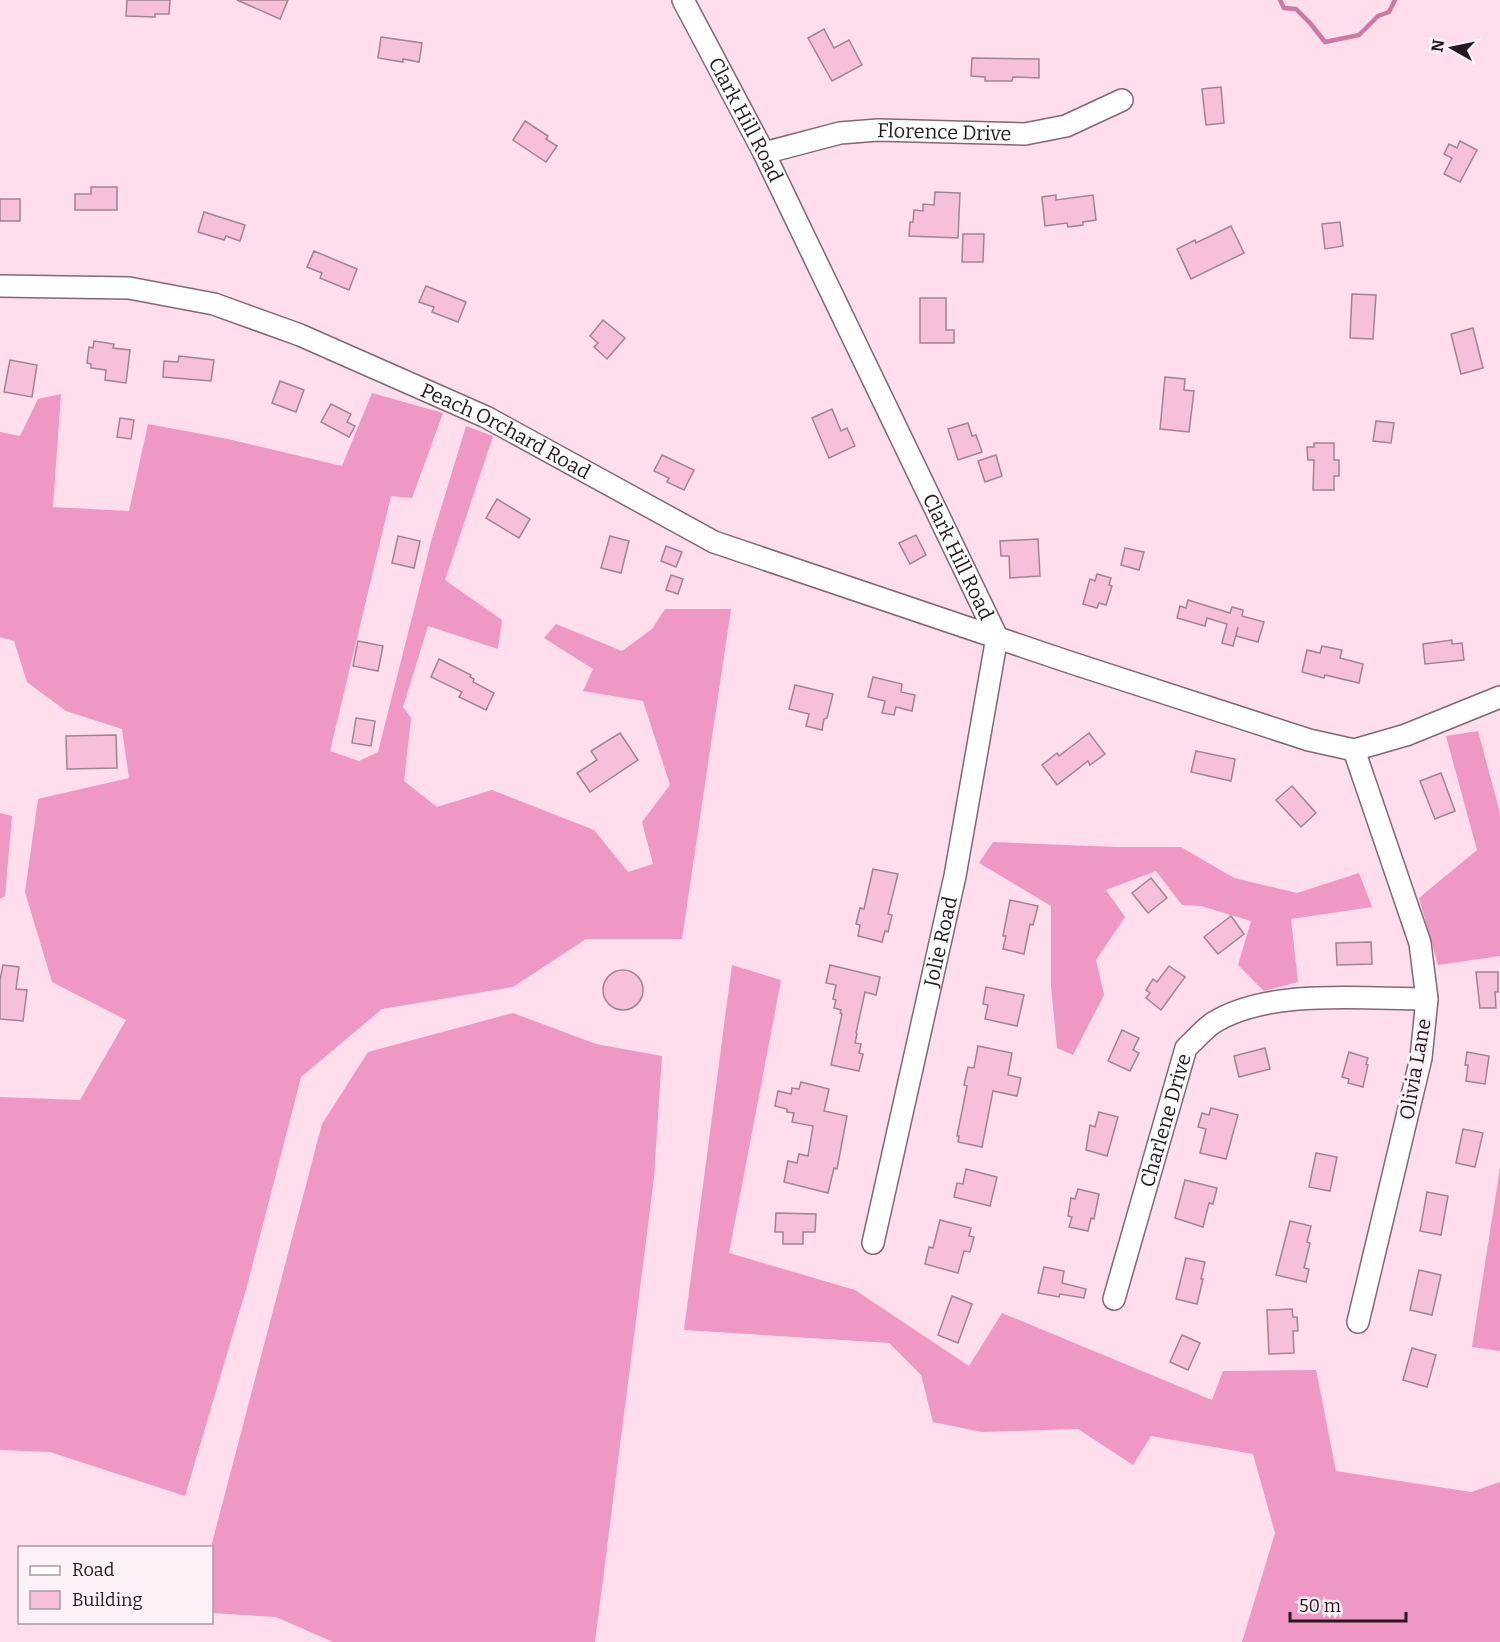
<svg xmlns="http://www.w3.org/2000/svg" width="1500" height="1642" font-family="Bitter,serif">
<rect width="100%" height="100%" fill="#feddec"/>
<g fill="#f098c4">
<path d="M372,393L443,413L412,498L391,496L330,751L359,761L378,752L432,538L466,426L493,436L445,580L502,620L498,649L428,626L403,707L411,718L404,781L437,807L492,790L594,830L628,872L653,864L642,822L670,785L643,701L583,691L593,669L544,638L556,624L622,651L652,629L665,609H731L682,939H586L513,987L382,1009L301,1077L247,1286L185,1496L50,1452L0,1450V1097L80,1100L126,1020L52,982L25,892L38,799L129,778L122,729L66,711L27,682L14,641L0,637V432L20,436L38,399L61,394L53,507L129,511L148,424L228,439L342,466Z"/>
<path d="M1478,731L1500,813V956L1438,965L1419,898L1477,850L1446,736Z"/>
<path d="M0,813L12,816L5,896L0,899Z"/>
<path d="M993,842L1116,847H1181L1234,878L1297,893L1359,873L1372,907L1291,919L1298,982L1264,991L1238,965L1251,921L1201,906L1182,905L1156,871L1106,890L1125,917L1096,960L1104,995L1073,1055L1057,1048L1051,986V906L979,863Z"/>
<path d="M732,965L781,980L729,1253L855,1290L969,1366L1002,1313L1212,1400L1223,1371L1316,1370L1336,1471L1471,1492L1500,1482V1642H1242L1275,1533L1253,1454L1151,1436L1133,1465L1078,1429L982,1432L933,1422L921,1375L889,1343L684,1330Z"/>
<path d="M513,1013L596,1044L662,1056L654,1178L595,1642H333L276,1617L212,1613L211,1547L322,1124L368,1052Z"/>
<path d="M1500,1168V1351L1472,1347Z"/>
</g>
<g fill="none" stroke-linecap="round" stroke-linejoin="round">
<path stroke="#ce79a4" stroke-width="4.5" d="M1280,0L1284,8L1296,9L1310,23L1325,42L1359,35L1378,16L1389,12L1395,0"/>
</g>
<g fill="#f7c0da" stroke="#a18491" stroke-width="1.5">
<path d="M127,0H170L169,14H155V17L126,16Z"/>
<path d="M237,0H288L280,19Z"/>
<path d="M824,29L834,48L849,40L862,65L832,81L808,38Z"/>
<path d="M381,37L422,43L419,62L403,59V62L378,58Z"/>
<path d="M972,58L1039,59V78L1013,77L1012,81H985V77L971,76Z"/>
<path d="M1221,87L1224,123L1206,125L1202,89Z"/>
<path d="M525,121L548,136L546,139L557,146L546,162L513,140Z"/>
<path d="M1460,141L1477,150L1460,182L1444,174L1452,158L1444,154L1449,144L1457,148Z"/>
<path d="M91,187H117V210H75V194H91Z"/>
<path d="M935,192L960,193L958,238L909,236L910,222H913L914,210L923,211V204L934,205Z"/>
<path d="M1056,195V200L1093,195L1096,220L1083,222V225L1068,227L1067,223L1045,226L1042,197Z"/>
<rect x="0" y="199" width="20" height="22"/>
<path d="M204,212L245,225L240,241L226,236L224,240L198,232Z"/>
<path d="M1340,222L1343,246L1325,249L1322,224Z"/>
<path d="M1231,226L1244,253L1191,279L1177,249L1195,240L1196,243Z"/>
<path d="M963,234H984L983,262H962Z"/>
<path d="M314,251L357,269L349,290L320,278L322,273L307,267Z"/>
<path d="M426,286L466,302L458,322L432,312L434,307L419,302Z"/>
<path d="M1352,294L1376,295L1373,339L1350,338Z"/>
<path d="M920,298H946V330H954V343H920Z"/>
<path d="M603,320L625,338L607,359L594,347L598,343L590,336Z"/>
<path d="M1473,328L1483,368L1461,374L1451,334Z"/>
<path d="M94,341L114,344L113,348L130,350L126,383L105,380L106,370L91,368V364L87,363L89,347L93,348Z"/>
<path d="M179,356L214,360L211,381L163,377L164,361L178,362Z"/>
<path d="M10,360L37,365L32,397L4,392Z"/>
<path d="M1165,377L1185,379L1184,390L1194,391L1189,432L1160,429Z"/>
<path d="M280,381L304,390L296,412L272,403Z"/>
<path d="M331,404L351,414L347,422L355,426L349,437L321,422Z"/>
<path d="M832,409L841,431L847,428L855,446L829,458L812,418Z"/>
<path d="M120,418L134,420L131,439L117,437Z"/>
<path d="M1376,421L1394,423L1391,443L1373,441Z"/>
<path d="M968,423L972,436L976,435L982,452L958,460L948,429Z"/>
<path d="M1314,443H1334V460H1339V476H1334V490H1313L1314,460H1308L1307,447H1314Z"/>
<path d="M662,455L694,470L684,490L667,482L669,478L654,471Z"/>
<path d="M996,455L1002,476L985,482L978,461Z"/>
<path d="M497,499L530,519L519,538L486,518Z"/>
<path d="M916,535L926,555L910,564L899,543Z"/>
<path d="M398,536L420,541L414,568L392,563Z"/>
<path d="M610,536L629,541L621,573L601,568Z"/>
<path d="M1038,539L1040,576L1010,578L1009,556H1001L1000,541Z"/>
<path d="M666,546L682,552L676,567L661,561Z"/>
<path d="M1125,548L1144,552L1139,570L1121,565Z"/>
<path d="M1097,574L1111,578L1109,585L1112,586L1106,605L1099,603L1097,608L1083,604L1090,579L1095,581Z"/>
<path d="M671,575L683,579L678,594L666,590Z"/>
<path d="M1188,600L1230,613L1232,607L1243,610L1242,616L1264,622L1258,642L1236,636L1238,627L1233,646L1222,643L1227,624L1207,618L1205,626L1177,618L1180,606L1186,608Z"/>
<path d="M1452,640V644L1462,643L1464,660L1425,664L1423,644Z"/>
<path d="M358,641L383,646L378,671L353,666Z"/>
<path d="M1322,646L1342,650L1340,658L1363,664L1359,683L1325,675L1324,678L1302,672L1307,650L1320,653Z"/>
<path d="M439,659L471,675L470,677L474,679L473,682L494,693L486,710L459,697L462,692L431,677Z"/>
<path d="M873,677L902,684L901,692L915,695L912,711L896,707L894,715L882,713L885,701L868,697Z"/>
<path d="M795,685L833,694L827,718L824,719L822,730L806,726L809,714L789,709Z"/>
<path d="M356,718L375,721L371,746L352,743Z"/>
<path d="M620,733L638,760L590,792L577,773L597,760L591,751Z"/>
<path d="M1089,733L1105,754L1090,765L1088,761L1057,785L1042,765L1057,753L1059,756Z"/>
<path d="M116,735L117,768L67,769L66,736Z"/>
<path d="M1196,751L1235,759L1231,781L1191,772Z"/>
<path d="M1441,773L1455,811L1435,819L1420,781Z"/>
<path d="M1292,786L1316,813L1301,827L1276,800Z"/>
<path d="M873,869L898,874L888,914L892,915L888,932L885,931L882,942L858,936L860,925L856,924L860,908L864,909Z"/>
<path d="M1151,878L1167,898L1148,913L1132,893Z"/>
<path d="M1010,900L1038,906L1033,925L1030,924L1024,954L1003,949L1006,936H1003Z"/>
<path d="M1231,916L1244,934L1218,954L1204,937Z"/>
<path d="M1371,942L1372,964L1337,965L1336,943Z"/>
<path d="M3,965L19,967L16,989L27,990L23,1021L0,1019V980Z"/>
<path d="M830,965L880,977L876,995L865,992L856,1033L857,1034L855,1043L861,1044L859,1053L863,1054L859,1071L831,1065L842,1014L840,1013L841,1010L834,1008L836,1000L833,999L836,985L826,983Z"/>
<path d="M1169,966L1185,977L1161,1010L1146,998L1150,993L1146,990L1153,979L1157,982Z"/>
<circle cx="623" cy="990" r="20"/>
<path d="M1476,972H1498V992H1495L1496,1008H1480Z"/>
<path d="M986,987L1024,995L1017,1026L985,1019L988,1005L983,1004Z"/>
<path d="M1122,1030L1139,1038L1133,1050L1139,1053L1130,1071L1108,1061Z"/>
<path d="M978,1046L1012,1053L1008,1075L1021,1078L1017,1096L993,1091L982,1147L958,1142L959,1136H957L967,1086L964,1085L968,1067L974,1068Z"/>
<path d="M1265,1048L1270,1069L1239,1077L1234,1056Z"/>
<path d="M1349,1052L1368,1058L1366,1064L1368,1065L1363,1087L1348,1083L1349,1079L1342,1077Z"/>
<path d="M1467,1052L1489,1056L1485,1084L1466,1081L1468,1065H1465Z"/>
<path d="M801,1082L829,1089L824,1111L847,1116L837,1169L834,1168L828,1193L784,1182L788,1161L797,1163L799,1154L808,1156L813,1126L792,1122L794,1113L787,1112V1109L775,1106L778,1091L791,1094L792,1088L799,1089Z"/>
<path d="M1211,1108L1238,1115L1226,1159L1200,1153L1206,1129L1198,1127L1202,1113L1209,1115Z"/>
<path d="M1099,1112L1118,1117L1107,1156L1086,1150L1090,1125L1095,1127Z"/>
<path d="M1463,1129L1483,1133L1475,1167L1456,1163Z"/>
<path d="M1316,1153L1337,1157L1330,1191L1309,1187Z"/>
<path d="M966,1169L997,1177L990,1206L954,1197L957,1183L963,1184Z"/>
<path d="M1185,1180L1217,1188L1213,1204L1209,1203L1203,1227L1175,1218Z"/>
<path d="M1078,1189L1099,1194L1094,1219L1091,1218L1088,1231L1069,1227L1072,1217L1068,1216L1071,1198L1075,1199Z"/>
<path d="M1427,1192L1448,1196L1441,1235L1420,1231Z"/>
<path d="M776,1213L816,1214L815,1232H803V1244H783V1232H775Z"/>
<path d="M940,1220L971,1228L969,1236L974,1237L970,1252L964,1251L958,1273L925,1264L929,1247L933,1248Z"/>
<path d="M1290,1221L1311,1226L1307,1242L1310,1243L1304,1268L1309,1269L1306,1282L1276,1275Z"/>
<path d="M1186,1258L1205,1262L1201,1279H1203L1197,1304L1176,1299Z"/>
<path d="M1044,1267L1064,1271L1062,1283L1086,1289L1084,1298L1060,1294L1059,1297L1038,1293Z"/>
<path d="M1419,1270L1441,1275L1432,1315L1410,1310Z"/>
<path d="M952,1296L972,1304L958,1343L938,1335Z"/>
<path d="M1292,1309L1293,1317H1297L1298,1331H1293L1294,1353L1269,1354L1267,1310Z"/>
<path d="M1182,1335L1200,1343L1188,1370L1170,1362Z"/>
<path d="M1412,1348L1436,1355L1427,1387L1403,1380Z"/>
</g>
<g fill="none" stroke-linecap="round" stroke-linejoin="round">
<g stroke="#836774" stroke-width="24">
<g id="minor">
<path id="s1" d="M683,0L764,153L997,637"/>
<path id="s2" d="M764,153L840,133L878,130L1025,134L1066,126L1122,100"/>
<path id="s3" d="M0,286L129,288L214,304L300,335L486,417L714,542L1072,663L1309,740L1354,750L1406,735L1500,697"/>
<path d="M1354,750L1420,943L1427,999L1421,1058L1358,1322"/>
<path id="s4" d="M873,1243L955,876L997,637"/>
<path id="s5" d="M1114,1299L1186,1048C1195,1040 1204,1029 1213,1023C1268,988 1363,999 1427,999"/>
</g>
</g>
<use href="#minor" stroke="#fff" stroke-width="21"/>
</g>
<g text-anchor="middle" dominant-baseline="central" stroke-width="6" stroke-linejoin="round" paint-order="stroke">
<g font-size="20" fill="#261a20" stroke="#fef1f7">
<text stroke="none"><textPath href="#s1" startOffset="135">Clark Hill Road</textPath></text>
<text stroke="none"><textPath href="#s2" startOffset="183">Florence Drive</textPath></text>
<text stroke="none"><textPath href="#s3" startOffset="534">Peach Orchard Road</textPath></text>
<text stroke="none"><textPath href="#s1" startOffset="621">Clark Hill Road</textPath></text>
<text stroke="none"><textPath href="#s4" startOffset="309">Jolie Road</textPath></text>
<text transform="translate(1415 1069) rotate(-80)">Olivia Lane</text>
<text stroke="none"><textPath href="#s5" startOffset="186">Charlene Drive</textPath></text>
</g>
</g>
<rect x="18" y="1546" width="195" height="78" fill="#fef1f7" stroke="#a89ba1" stroke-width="1.5"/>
<rect x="30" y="1566" width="30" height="9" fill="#ffffff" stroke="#a89ba1" stroke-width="1.5"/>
<text x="72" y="1576" font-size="18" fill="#261a20">Road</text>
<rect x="30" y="1591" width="30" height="18" fill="#f7c0da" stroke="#a89ba1" stroke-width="1.5"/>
<text x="72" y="1606" font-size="18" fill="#261a20">Building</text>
<g transform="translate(1452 48) rotate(279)" stroke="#fef1f7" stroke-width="4.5" paint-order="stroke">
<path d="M0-4.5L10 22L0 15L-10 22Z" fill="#261a20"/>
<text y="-9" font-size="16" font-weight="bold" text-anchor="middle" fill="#261a20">N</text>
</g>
<path d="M1290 1612v9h116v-9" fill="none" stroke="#261a20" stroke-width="3"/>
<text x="1299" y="1612" font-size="18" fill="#261a20" stroke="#fef1f7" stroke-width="4.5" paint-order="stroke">50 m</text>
</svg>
